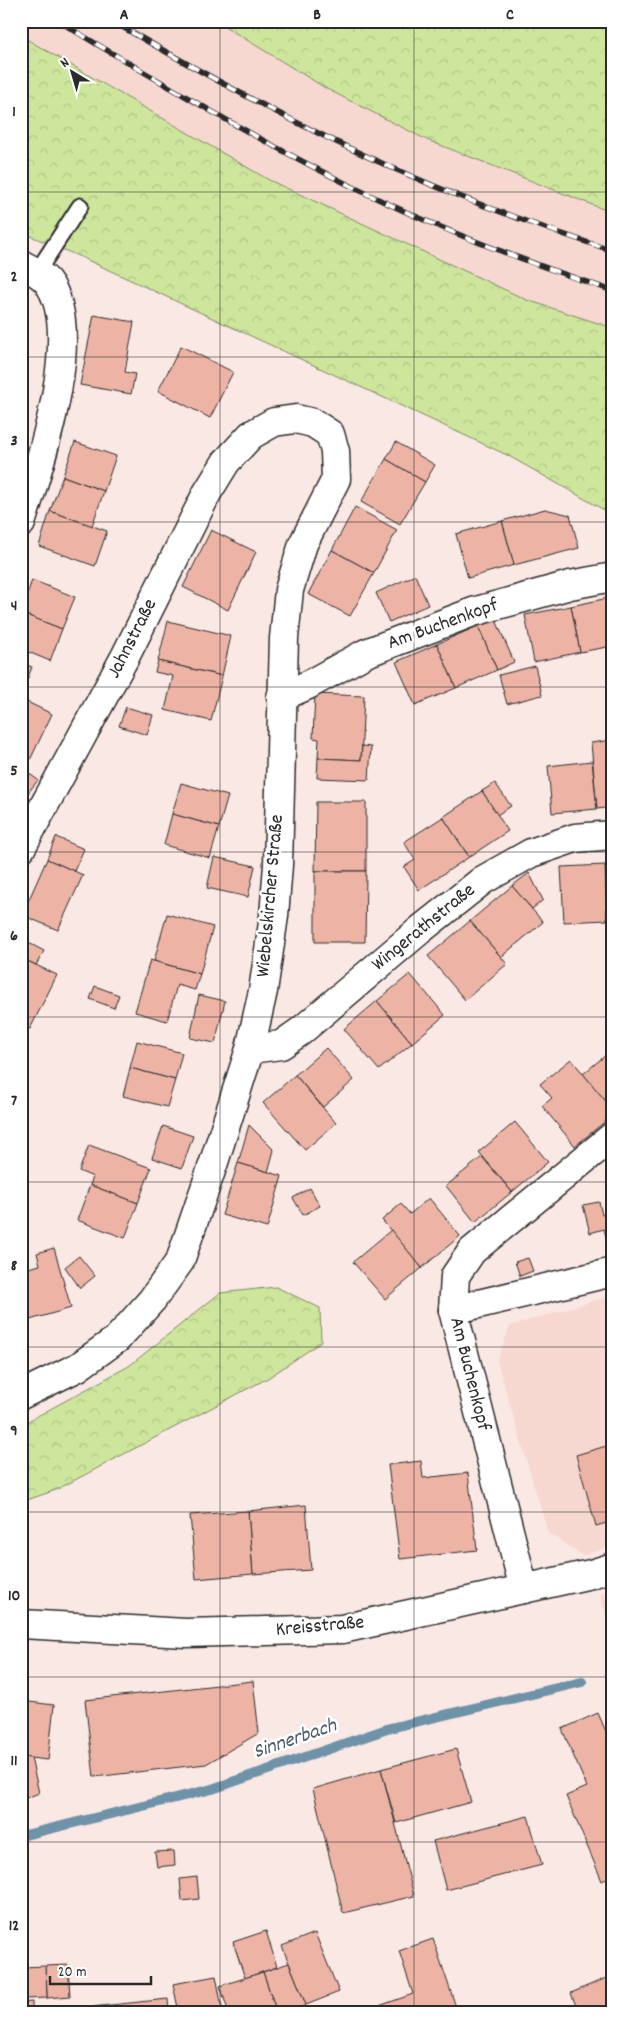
<svg xmlns="http://www.w3.org/2000/svg" width="634" height="2034" font-family="Dekko,sans-serif">
<defs>
<pattern id="forest-crowns" width="20" height="18" patternUnits="userSpaceOnUse" patternTransform="scale(1.25)"><rect width="20" height="18" fill="#cde69c"/><path d="M2 6a3 3 0 1 1 6 0M12 15a3 3 0 1 1 6 0" fill="none" stroke="#b0c587"/></pattern>
</defs>
<rect width="100%" height="100%" fill="#fae8e4"/>
<filter id="ink" filterUnits="userSpaceOnUse"><feTurbulence type="fractalNoise" baseFrequency=".02" numOctaves="2"/><feDisplacementMap in="SourceGraphic" scale="10" xChannelSelector="R" yChannelSelector="G"/><feConvolveMatrix kernelMatrix="1 2 1 2 8 2 1 2 1" color-interpolation-filters="sRGB"/></filter>
<g filter="url(#ink)">
<g fill="#f6d8d1">
<path d="M21,21H216L327,89L427,140L613,213V328L527,300L269,180L21,36Z"/>
<path d="M613,1295V1545L583,1556L548,1533L497,1361L510,1326Z"/>
<path d="M613,1590V1640L600,1595Z"/>
</g>
<g fill="url(#forest-crowns)" stroke="#7c8864">
<path d="M216,21H613V213L427,140L327,89Z"/>
<path d="M21,36L269,180L527,300L613,328V515L507,455L83,258L21,232Z"/>
<path d="M276,1287L320,1308L321,1342L268,1378L56,1490L21,1502V1425L129,1366L220,1293Z"/>
</g>
<g fill="none" stroke-linecap="round" stroke-linejoin="round">
<path stroke="#6e92a8" stroke-width="10" d="M21,1836L212,1789L390,1728L582,1682"/>
</g>
<g fill="#edb4a6" stroke="#2b2b2b">
<path d="M94,315L134,322L125,372L135,374L131,394L80,385Z"/>
<path d="M181,346L233,372L210,418L158,391Z"/>
<path d="M75,442L116,456L104,491L63,476Z"/>
<path d="M396,442L435,465L425,482L386,459Z"/>
<path d="M386,459L425,482L400,524L361,502Z"/>
<path d="M63,476L104,491L92,526L50,511Z"/>
<path d="M355,507L397,530L374,573L332,550Z"/>
<path d="M545,509L570,515L579,548L514,565L502,521Z"/>
<path d="M50,511L107,531L95,566L39,546Z"/>
<path d="M502,521L514,565L468,578L456,534Z"/>
<path d="M211,530L256,552L228,610L183,587Z"/>
<path d="M332,550L374,573L350,616L308,594Z"/>
<path d="M415,575L428,605L389,622L376,593Z"/>
<path d="M32,580L75,597L62,629L21,613Z"/>
<path d="M613,597V646L580,652L571,606Z"/>
<path d="M571,606L580,652L534,662L525,615Z"/>
<path d="M21,613L62,629L50,661L21,649Z"/>
<path d="M495,618L514,662L497,670L478,626Z"/>
<path d="M168,621L231,636L222,676L158,661Z"/>
<path d="M478,626L497,670L456,688L437,644Z"/>
<path d="M437,644L456,688L415,705L396,662Z"/>
<path d="M158,661L222,676L211,721L165,710L173,676L155,672Z"/>
<path d="M21,663L32,667L23,690H21Z"/>
<path d="M535,666L542,695L507,704L499,675Z"/>
<path d="M315,694L364,696L361,760L318,758L319,739L313,738Z"/>
<path d="M21,699L52,714L30,760L21,755Z"/>
<path d="M126,707L153,715L147,735L119,726Z"/>
<path d="M612,740L613,807L597,809L591,743Z"/>
<path d="M362,746L371,747L369,780L317,778L318,758L361,760Z"/>
<path d="M592,761L597,809L552,813L548,766Z"/>
<path d="M21,768L38,780L21,802Z"/>
<path d="M181,783L228,796L219,827L172,814Z"/>
<path d="M495,783L511,806L497,815L482,791Z"/>
<path d="M482,791L508,831L469,857L443,817Z"/>
<path d="M316,802H366V871H315Z"/>
<path d="M172,814L219,827L210,858L164,845Z"/>
<path d="M443,817L469,857L419,890L404,867L415,860L404,842Z"/>
<path d="M56,837L84,849L74,871L47,859Z"/>
<path d="M214,857L255,866L248,897L207,888Z"/>
<path d="M47,859L83,875L58,930L22,915Z"/>
<path d="M613,864V920H607L605,865Z"/>
<path d="M605,865L607,920L564,922L561,867Z"/>
<path d="M315,871H366L365,942H315Z"/>
<path d="M529,873L543,900L532,909L512,886Z"/>
<path d="M512,886L543,922L501,957L470,921Z"/>
<path d="M167,914L213,927L200,974L154,961Z"/>
<path d="M470,921L507,964L465,1000L428,956Z"/>
<path d="M21,939L44,951L36,965L21,958Z"/>
<path d="M21,958L57,975L30,1029L21,1025Z"/>
<path d="M150,960L200,974L195,990L177,985L167,1021L135,1012Z"/>
<path d="M410,974L445,1015L412,1043L377,1001Z"/>
<path d="M95,986L119,995L114,1008L90,999Z"/>
<path d="M199,995L225,1001L215,1043L190,1038Z"/>
<path d="M377,1001L412,1043L379,1070L344,1029Z"/>
<path d="M137,1041L182,1053L175,1080L130,1068Z"/>
<path d="M326,1048L354,1080L323,1107L295,1075Z"/>
<path d="M613,1049V1110L583,1074Z"/>
<path d="M571,1059L613,1110V1115L575,1146L542,1106L552,1098L540,1084Z"/>
<path d="M130,1068L175,1080L167,1107L123,1096Z"/>
<path d="M295,1075L336,1123L305,1150L263,1103Z"/>
<path d="M515,1122L548,1162L512,1192L479,1152Z"/>
<path d="M249,1125L274,1150L268,1172L238,1163Z"/>
<path d="M163,1126L193,1136L182,1168L152,1158Z"/>
<path d="M89,1145L151,1168L138,1203L90,1185L93,1177L79,1171Z"/>
<path d="M482,1157L512,1192L475,1222L446,1186Z"/>
<path d="M238,1163L282,1176L267,1228L222,1215Z"/>
<path d="M90,1185L138,1203L125,1238L77,1220Z"/>
<path d="M310,1188L320,1206L303,1215L293,1198Z"/>
<path d="M429,1198L460,1236L422,1268L382,1220L401,1204L410,1214Z"/>
<path d="M599,1202L602,1215L613,1213V1255L611,1256L604,1229L590,1233L583,1205Z"/>
<path d="M391,1230L422,1268L385,1299L353,1262Z"/>
<path d="M54,1248L71,1308L23,1322L21,1270L40,1265L37,1253Z"/>
<path d="M79,1256L95,1276L80,1288L65,1267Z"/>
<path d="M528,1258L533,1271L520,1276L515,1262Z"/>
<path d="M613,1444V1521L596,1526L576,1455Z"/>
<path d="M421,1461L423,1478L468,1473L477,1550L400,1559L388,1465Z"/>
<path d="M306,1505L311,1570L253,1574L248,1511Z"/>
<path d="M248,1511L253,1574L196,1579L190,1515Z"/>
<path d="M253,1681L259,1733L206,1764L94,1777L85,1700Z"/>
<path d="M21,1701L54,1705L48,1760L21,1757Z"/>
<path d="M598,1713L613,1748V1823L611,1824L613,1829V1876L602,1881L566,1796L587,1787L562,1729Z"/>
<path d="M456,1749L471,1802L396,1823L381,1769Z"/>
<path d="M21,1757L31,1758L39,1793L21,1800Z"/>
<path d="M381,1769L414,1896L343,1913L313,1789Z"/>
<path d="M528,1816L542,1865L446,1890L433,1841Z"/>
<path d="M174,1851L175,1865L157,1867L155,1852Z"/>
<path d="M197,1877L199,1899L182,1901L180,1879Z"/>
<path d="M266,1931L277,1967L245,1978L233,1942Z"/>
<path d="M315,1933L339,1992L306,2005L282,1946Z"/>
<path d="M433,1939L458,2013H359L413,1994L399,1951Z"/>
<path d="M289,1963L306,2005L287,2013H277L263,1972Z"/>
<path d="M68,1965L70,1996L47,1998L46,1966Z"/>
<path d="M46,1966L47,1998L25,1999L23,1967Z"/>
<path d="M263,1972L277,2013H229L220,1986Z"/>
<path d="M216,1976L223,2013H179L173,1984Z"/>
<path d="M611,1976L613,1981V2006L598,2013H579L571,1993Z"/>
<path d="M168,1999L169,2013H102L101,2006Z"/>
<path d="M32,2002V2013H21V2003Z"/>
<path d="M101,2006L102,2013H51V2011Z"/>
</g>
<g fill="none" stroke-linecap="round" stroke-linejoin="round">
<g stroke="#2b2b2b" stroke-width="19">
<path id="lane" d="M37,272L80,206"/>
</g>
<g stroke="#2b2b2b" stroke-width="31">
<g id="street">
<path d="M21,264C30,269 40,273 47,281C86,332 39,466 21,523"/>
<path d="M281,697L308,685L366,653L473,612L570,585L613,577"/>
<path d="M21,848L125,657L207,493L226,462L251,435L274,422L296,419L313,423L330,434L335,451L336,479L303,544L289,590L284,638L278,865L274,916L263,991L250,1049L214,1162L180,1261L152,1300L117,1339L78,1367L21,1395"/>
<path d="M250,1049L281,1045L301,1031L420,930L483,880L531,853L575,838L613,835"/>
<path d="M453,1310L613,1272"/>
<path d="M524,1589L453,1310L455,1276L472,1251L613,1136"/>
</g>
</g>
<g stroke="#2b2b2b" stroke-width="31">
<path id="secondary" d="M21,1624L186,1633L342,1629L591,1574L613,1567"/>
</g>
<use href="#lane" stroke="#fff" stroke-width="15"/>
<use href="#street" stroke="#fff" stroke-width="28"/>
<use href="#secondary" stroke="#fff" stroke-width="28"/>
<g stroke="#2b2b2b" stroke-width="5.5">
<g id="rail">
<path d="M58,21C171,88 284,157 404,211C472,242 542,267 613,291"/>
<path d="M112,21C209,77 308,132 411,176C477,205 544,228 613,251"/>
</g>
</g>
<use href="#rail" stroke="#fff" stroke-width="4" stroke-dasharray="11" stroke-linecap="butt"/>
</g>
</g>
<path fill="none" stroke="#2b2b2b" stroke-width="1" stroke-opacity="0.55" d="M220,21V2013M414,21V2013M21,192H613M21,357H613M21,522H613M21,687H613M21,852H613M21,1017H613M21,1182H613M21,1347H613M21,1512H613M21,1677H613M21,1842H613"/>
<g text-anchor="middle" dominant-baseline="central" stroke-width="5" stroke-linejoin="round" paint-order="stroke">
<g font-size="20" fill="#2b2b2b" stroke="#fff">
<text transform="translate(443 625) rotate(-20)">Am Buchenkopf</text>
<text transform="translate(133 639) rotate(-63)">Jahnstraße</text>
<text transform="translate(271 896) rotate(-85)">Wiebelskircher Straße</text>
<text transform="translate(424 928) rotate(-39)">Wingerathstraße</text>
<text transform="translate(469 1374) rotate(76)">Am Buchenkopf</text>
<text transform="translate(320 1627) rotate(-5)">Kreisstraße</text>
</g>
<g font-size="21" font-style="italic" fill="#4c5e69" stroke="#fff">
<text transform="translate(295 1740) rotate(-19)">Sinnerbach</text>
</g>
</g>
<rect width="634" height="2034" fill="none" stroke="#fff" stroke-width="55"/>
<g transform="translate(72 72) rotate(322)" stroke="#ffffff" stroke-width="4" paint-order="stroke">
<path d="M0-4L9 19L0 12L-9 19Z" fill="#2b2b2b"/>
<text y="-8" font-size="14" font-weight="bold" text-anchor="middle" fill="#2b2b2b">N</text>
</g>
<path d="M50 1976v8h101v-8" fill="none" stroke="#2b2b2b" stroke-width="2.5"/>
<text x="58" y="1976" font-size="15" fill="#2b2b2b" stroke="#ffffff" stroke-width="4" paint-order="stroke">20 m</text>
<rect x="28" y="28" width="578" height="1978" fill="none" stroke="#2b2b2b" stroke-width="2"/>
<g font-size="16" text-anchor="middle" font-weight="bold" fill="#2b2b2b">
<text x="124" y="19">A</text>
<text x="317" y="19">B</text>
<text x="510" y="19">C</text>
<text x="14" y="116">1</text>
<text x="14" y="281">2</text>
<text x="14" y="445">3</text>
<text x="14" y="610">4</text>
<text x="14" y="775">5</text>
<text x="14" y="940">6</text>
<text x="14" y="1105">7</text>
<text x="14" y="1270">8</text>
<text x="14" y="1435">9</text>
<text x="14" y="1600">10</text>
<text x="14" y="1765">11</text>
<text x="14" y="1930">12</text>
</g>
</svg>
